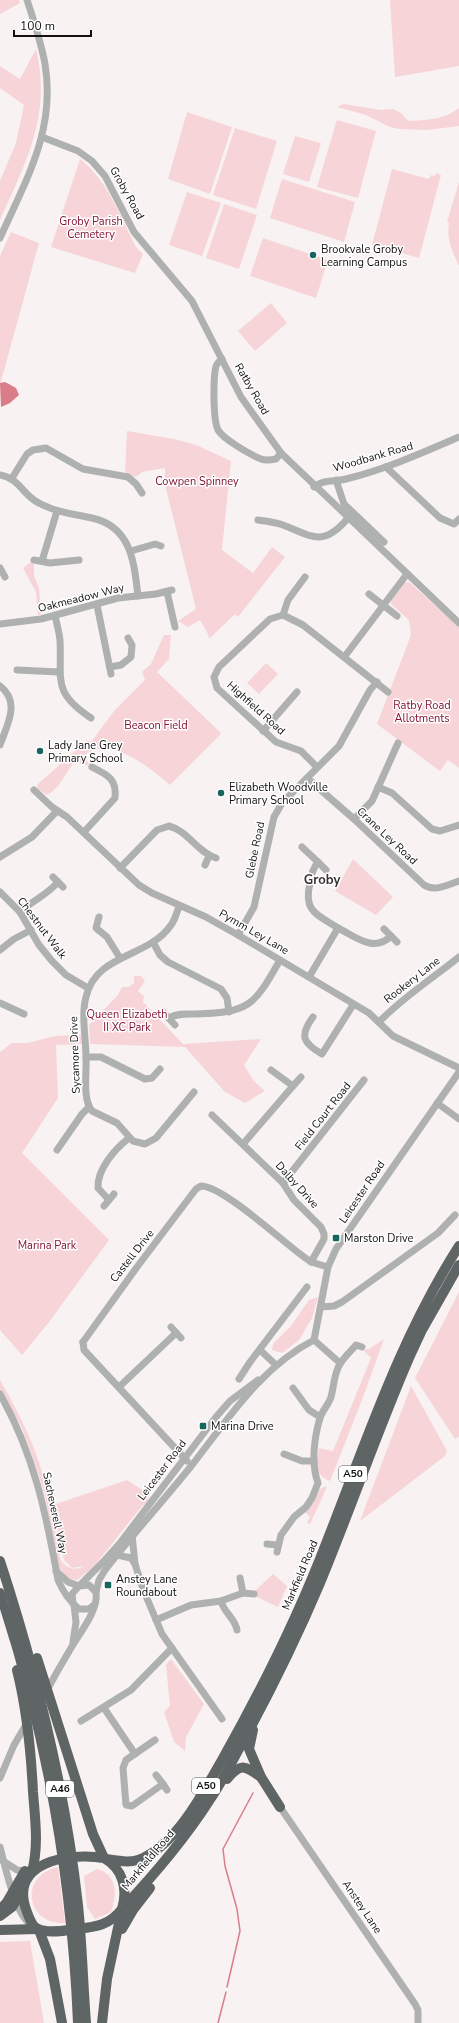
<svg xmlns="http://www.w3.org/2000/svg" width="459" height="2023" font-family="'Nunito Sans',sans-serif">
<rect width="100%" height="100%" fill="#f9f2f2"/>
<g fill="#f7d4d7">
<path d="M0,0H19L20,3L0,14Z"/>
<path d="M390,0H459V66L395,77Z"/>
<path d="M36,49C52,115 26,162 0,220V181L16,143L24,105L0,88V66L20,79Z"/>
<path d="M344,104L381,110L393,109L401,113L408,121C426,120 444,120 459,108V126L427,130L399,129L390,127L366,115L337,107Z"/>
<path d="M187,112L232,127L210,194L168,179Z"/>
<path d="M337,120L376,131L358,198L317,187Z"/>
<path d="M235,128L277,141L256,209L213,195Z"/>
<path d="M295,136L321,143L309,182L283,174Z"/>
<path d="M80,159C108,181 120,216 136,247L143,254L135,273L51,247Z"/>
<path d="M392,169L429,179L431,175L435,176L436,173L441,175L419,258L372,245Z"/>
<path d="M282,179L355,202L344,242L270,218Z"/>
<path d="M459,182V266C453,252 446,239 449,223L447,222Z"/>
<path d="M187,192L221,203L202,256L169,245Z"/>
<path d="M224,204L257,215L239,269L206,258Z"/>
<path d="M11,232L39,243L0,385V256Z"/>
<path d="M263,238L328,260L316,298L250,276Z"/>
<path d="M271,303L287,323L255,351L238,331Z"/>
<path d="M127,431L174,439L196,445L231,461L222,550L253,573L272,547L285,557L238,617L235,614L209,639L208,634L200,620L188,627L178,621L196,609L165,485V468L142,472L136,477L125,473Z"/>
<path d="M32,561L34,562V576L39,588L41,614L38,615L36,592L23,568Z"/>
<path d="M409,582L459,627V768L448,760L440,771L377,724L411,635L409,620L391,604V601L404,583Z"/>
<path d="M164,635H171L169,659L157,672L221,733L219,736L170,785C151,769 114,737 87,753V761L90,766L74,762C65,774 60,788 47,795L38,789L37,785L87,740L91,742L115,710L145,680L142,672L151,664Z"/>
<path d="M266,663L278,674L259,694L247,683Z"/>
<path d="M353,859L393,897L376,915L335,891Z"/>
<path d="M134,976H141L145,981L138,991L144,996L143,1002L183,1044L261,1039L244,1065L253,1080L265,1091L245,1103L225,1092L185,1047L90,1044L89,1025L118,995L122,987H129L134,983Z"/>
<path d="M81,1035L82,1044L56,1045L58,1098L22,1153L109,1240L49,1322L22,1355L0,1330V1052L12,1043H28L55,1036Z"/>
<path d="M459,1292V1436L455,1439L415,1378Z"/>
<path d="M318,1297L312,1318L299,1340L282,1353L272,1350L273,1344L291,1326L309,1300Z"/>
<path d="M384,1339L362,1400L330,1481C313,1474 317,1463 319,1448L333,1451L371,1358L363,1350L369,1349Z"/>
<path d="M0,1380C18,1411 34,1443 44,1478C47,1487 49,1496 51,1505C54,1516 57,1554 62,1562C68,1569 77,1571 84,1566L72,1568L64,1560L53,1505L127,1480L147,1493L149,1492L148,1502L142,1506L103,1555L92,1568L77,1580L68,1579L58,1566L45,1495L33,1458L22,1428L0,1389Z"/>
<path d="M411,1386L447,1451L445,1456L360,1521Z"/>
<path d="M324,1487H327L310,1524L307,1523L310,1517L304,1511L320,1489Z"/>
<path d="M273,1574L287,1586L278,1607L257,1597L256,1590Z"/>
<path d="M171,1659L204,1704L186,1737L185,1751L174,1742L164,1712L170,1706L166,1665Z"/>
<path d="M58,1867L65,1923C25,1925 19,1875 58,1867Z"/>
<path d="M97,1869C118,1875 117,1895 111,1912L95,1919L87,1907L84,1876Z"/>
<path d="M30,1941L44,2023H0V1942Z"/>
</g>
<path fill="#d97d89" d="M5,382L16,388L19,395L10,403L1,407L0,383Z"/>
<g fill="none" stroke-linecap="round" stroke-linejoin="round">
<g stroke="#d97d89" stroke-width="1.5">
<path d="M227,1987L240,1931L237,1909L225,1866L223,1849L253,1793"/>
<path d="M218,2023L226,1992"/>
</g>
<g stroke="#aeb1b0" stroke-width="7">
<path d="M42,137L78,151L92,161L105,176L134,232L192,301L241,397L281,453L459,623"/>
<path d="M0,238C26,180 56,130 45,64C41,42 34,21 27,0"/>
<path d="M222,359C220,361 217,363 216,366C213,378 213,420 218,430C223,439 251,455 261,459C266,461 271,460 276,459L281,453"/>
<path d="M386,467L440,518L454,524L459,519"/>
<path d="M0,475C21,479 22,495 39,503C55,512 74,514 92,518C132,527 134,563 138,596"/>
<path d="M12,478L27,454L33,450L46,448L83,469L128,477L136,484L142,493"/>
<path d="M336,480L344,504L384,542"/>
<path d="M314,487C323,479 335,482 346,479C386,469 422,453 459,437"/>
<path d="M258,520C266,521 275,522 283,525C312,536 323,548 348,518"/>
<path d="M131,551L155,544L161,546"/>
<path d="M34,560L50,563L79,560"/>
<path d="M42,561L57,511"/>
<path d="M0,568L5,577"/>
<path d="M167,592L175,627"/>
<path d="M369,594L397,616"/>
<path d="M97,605L111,674"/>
<path d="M283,615L288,600L305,577"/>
<path d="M55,616C57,624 59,632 60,640C62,681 52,692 91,718"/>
<path d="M0,624L41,619L118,598L156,594L172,590"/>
<path d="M345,656L407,574"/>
<path d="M110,667L121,665L131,657L132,645L128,638"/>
<path d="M17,670L59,672"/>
<path d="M0,686C21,702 7,725 0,745"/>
<path d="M263,731L297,692"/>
<path d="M317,767L301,751L276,742L217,688L214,677L219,667L270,619L283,615L303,625L388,692"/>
<path d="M307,778L354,819L424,885C435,892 448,885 459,881"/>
<path d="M378,787L392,793L432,829L440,831L459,825"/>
<path d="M34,790L52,807L67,817L139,885L152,893L206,917L238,935L369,1013L393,1036L459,1068"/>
<path d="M354,819L372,801L398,743"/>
<path d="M84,832L115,798C117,779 108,775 92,767"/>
<path d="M302,847L318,862C313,868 311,875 310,883C303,912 317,914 338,928L309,977"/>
<path d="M0,857L32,837L57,811"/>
<path d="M318,862L326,870"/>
<path d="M205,865L209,856"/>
<path d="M120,868L157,830L169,826C188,831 197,852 216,858"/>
<path d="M53,877L63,887"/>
<path d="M0,892L20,912L39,945L52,961L66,975L88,988"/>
<path d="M179,906C177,912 175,920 171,925C149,958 96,953 86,997C81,1015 86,1038 86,1057C87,1073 82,1098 92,1111L117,1123L133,1141L145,1144L156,1138L194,1092"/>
<path d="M20,912C32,901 47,895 58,882"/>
<path d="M99,917L96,928L107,937L120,958"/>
<path d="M338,928C356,937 374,953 391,936"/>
<path d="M384,929L397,942"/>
<path d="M238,935L254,907L274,817L282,803L339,746L370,690L377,682"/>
<path d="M153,942L160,955L168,962L221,989L227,998L229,1012"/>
<path d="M0,950L14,939L31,930"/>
<path d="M0,1003L24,1014"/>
<path d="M163,1012L175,1025"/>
<path d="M313,1017C299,1036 303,1043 322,1054L353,1005"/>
<path d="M169,1018C177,1013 187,1014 196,1014C250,1012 254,1006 280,960"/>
<path d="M379,1022C403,997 433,978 459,957"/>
<path d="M86,1057H101L145,1079L152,1078L160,1069"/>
<path d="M293,1086L301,1077"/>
<path d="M437,1103L459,1119"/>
<path d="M212,1115L283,1183L294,1200L321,1227L324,1234V1239L311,1262"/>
<path d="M243,1144L293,1086L271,1070"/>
<path d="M57,1150L82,1114L89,1107"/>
<path d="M283,1183L364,1080"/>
<path d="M109,1200L98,1188C97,1169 115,1149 129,1138"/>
<path d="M104,1206L114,1194"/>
<path d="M321,1307L334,1306L342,1302L438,1233L455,1215"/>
<path d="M171,1327L181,1338"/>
<path d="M314,1340L340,1363"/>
<path d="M83,1342L137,1267L196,1189L201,1186C223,1186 283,1242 304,1257L311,1262L328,1267"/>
<path d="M83,1342L84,1350L187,1461"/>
<path d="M260,1350L276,1365"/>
<path d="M239,1379L250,1362L307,1287"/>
<path d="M119,1387L176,1333"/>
<path d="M293,1388L309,1410L320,1417"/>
<path d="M0,1394C34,1454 46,1513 58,1580C63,1592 69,1601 79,1609H89L94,1605"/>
<path d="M284,1454L302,1461H314"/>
<path d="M132,1535L135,1564L143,1589L162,1634L222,1719"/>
<path d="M267,1544L277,1545"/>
<path d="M277,1552L281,1535L294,1517L306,1507L312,1498L318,1483C311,1464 314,1438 320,1418C322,1411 329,1404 331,1397C334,1386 334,1373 340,1364C344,1357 351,1351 356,1345L362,1347"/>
<path d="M117,1555L131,1558L135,1564"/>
<path d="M56,1571L68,1582L79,1586"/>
<path d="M240,1578L243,1593"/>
<path d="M80,1585L104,1561L120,1543L216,1417L230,1401L258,1380"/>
<path d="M96,1592L99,1580L105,1570C133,1534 164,1500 192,1465C228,1419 261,1367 314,1340L328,1267L336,1249L459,1072"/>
<path d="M221,1601C224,1613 235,1618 237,1630"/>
<path d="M156,1620L191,1605L221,1601L243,1593L254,1594"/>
<path d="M73,1642L76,1622L74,1605"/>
<path d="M46,1692C54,1677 62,1663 71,1648C79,1634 99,1610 96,1592L89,1585L79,1586L72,1594L73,1603"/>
<path d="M104,1708L135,1754"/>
<path d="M81,1721L131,1690L172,1648"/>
<path d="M155,1740L126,1760L123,1768L126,1805L132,1806L163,1784L167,1790"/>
<path d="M156,1775L163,1784"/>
<path d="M0,1778L14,1745L27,1723"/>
<path d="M280,1807L415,2004L418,2010V2023"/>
<path d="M0,1847C5,1866 15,1913 30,1924"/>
<path d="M3,1861L17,1870L28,1872"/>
</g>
<g stroke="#5f6564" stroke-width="10">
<path d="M0,1561C37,1674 65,1788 78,1905C82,1944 83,1984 86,2023"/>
<path d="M0,1593C46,1731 72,1877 78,2023"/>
<path d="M37,1658L93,1834L104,1858"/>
<path d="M17,1670C27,1710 31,1751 33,1792C35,1819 39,1845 32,1872"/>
<path d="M253,1730L249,1749L261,1777L280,1807"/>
<path d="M227,1779C241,1762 245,1766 261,1777"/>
<path d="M106,1859C119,1861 133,1864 145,1857C179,1840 204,1791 222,1760C262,1689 298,1617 327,1541C367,1440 400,1338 459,1246"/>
<path d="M0,1910L7,1902L25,1871"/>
<path d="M0,1916L12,1907L22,1891"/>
<path d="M122,1929L133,1910L150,1888"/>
<path d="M0,1930L38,1929"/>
<path d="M39,1930L50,1959L62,2023"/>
<path d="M102,2023L107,1979L122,1909C128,1889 123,1869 104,1858C69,1852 7,1862 27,1912C29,1917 32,1927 38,1929C49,1934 66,1930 77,1929C96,1927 110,1925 122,1909C154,1875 184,1840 209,1801C223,1781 234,1757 246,1736C273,1686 298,1635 320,1583C351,1508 377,1432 409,1358L422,1330L459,1265"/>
</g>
</g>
<g fill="#186560" stroke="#fff" stroke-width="1.5">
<circle cx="313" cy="255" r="4"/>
<circle cx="40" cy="751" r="4"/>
<circle cx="221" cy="793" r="4"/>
<rect x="332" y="1234" width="8" height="8" rx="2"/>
<rect x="199" y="1422" width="8" height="8" rx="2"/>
<rect x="104" y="1581" width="8" height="8" rx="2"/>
</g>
<g text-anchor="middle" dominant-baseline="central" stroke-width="3" stroke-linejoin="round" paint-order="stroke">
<g fill="#fff" stroke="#595858" stroke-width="1">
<rect x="339" y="1466" width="28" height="16" rx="3"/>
<rect x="192" y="1778" width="28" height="16" rx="3"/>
<rect x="46" y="1781" width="28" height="16" rx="3"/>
</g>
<g font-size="10" font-weight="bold" fill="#121010">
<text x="353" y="1474">A50</text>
<text x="206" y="1786">A50</text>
<text x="60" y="1789">A46</text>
</g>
<g font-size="11" fill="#121010" stroke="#fff">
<text transform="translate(127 193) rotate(61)">Groby Road</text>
<text transform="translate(252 389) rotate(60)">Ratby Road</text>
<text transform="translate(373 457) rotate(-16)">Woodbank Road</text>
<text transform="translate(81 598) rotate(-14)">Oakmeadow Way</text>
<text transform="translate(256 708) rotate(42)">Highfield Road</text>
<text transform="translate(387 836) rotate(43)">Crane Ley Road</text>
<text transform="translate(255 850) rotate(-78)">Glebe Road</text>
<text transform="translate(42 928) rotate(53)">Chestnut Walk</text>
<text transform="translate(254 932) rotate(30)">Pymm Ley Lane</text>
<text transform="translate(412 980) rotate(-38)">Rookery Lane</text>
<text transform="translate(75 1055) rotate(-92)">Sycamore Drive</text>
<text transform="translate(323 1116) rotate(-52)">Field Court Road</text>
<text transform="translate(297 1185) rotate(48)">Dalby Drive</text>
<text transform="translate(362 1192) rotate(-56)">Leicester Road</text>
<text transform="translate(132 1256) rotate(-52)">Castell Drive</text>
<text transform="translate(162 1470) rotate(-53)">Leicester Road</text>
<text transform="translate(55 1513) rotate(78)">Sacheverell Way</text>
<text transform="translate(300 1575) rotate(-67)">Markfield Road</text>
<text transform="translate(148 1860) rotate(-50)">Markfield Road</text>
<text transform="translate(362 1907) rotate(56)">Anstey Lane</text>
</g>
<g font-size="11" fill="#841534" stroke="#fff">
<text x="91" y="221">Groby Parish<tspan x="91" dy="13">Cemetery</tspan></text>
<text x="197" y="481">Cowpen Spinney</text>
<text x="422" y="705">Ratby Road<tspan x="422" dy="13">Allotments</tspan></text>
<text x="156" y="725">Beacon Field</text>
<text x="127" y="1014">Queen Elizabeth<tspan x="127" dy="13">II XC Park</tspan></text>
<text x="47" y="1245">Marina Park</text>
</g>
<g font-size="11" fill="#121010" stroke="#fff" text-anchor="start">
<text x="321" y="249">Brookvale Groby<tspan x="321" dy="13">Learning Campus</tspan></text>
<text x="48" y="745">Lady Jane Grey<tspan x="48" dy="13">Primary School</tspan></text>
<text x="229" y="787">Elizabeth Woodville<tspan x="229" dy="13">Primary School</tspan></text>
<text x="344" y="1238">Marston Drive</text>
<text x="211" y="1426">Marina Drive</text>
<text x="116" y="1579">Anstey Lane<tspan x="116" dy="13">Roundabout</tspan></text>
</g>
<g font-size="13" font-weight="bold" fill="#3a3535" stroke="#fff">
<text x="322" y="880">Groby</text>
</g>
</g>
<path d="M14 30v6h77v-6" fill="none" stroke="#121010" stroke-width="2"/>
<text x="20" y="30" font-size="12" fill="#121010" stroke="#ffffff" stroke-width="3" paint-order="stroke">100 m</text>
</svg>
